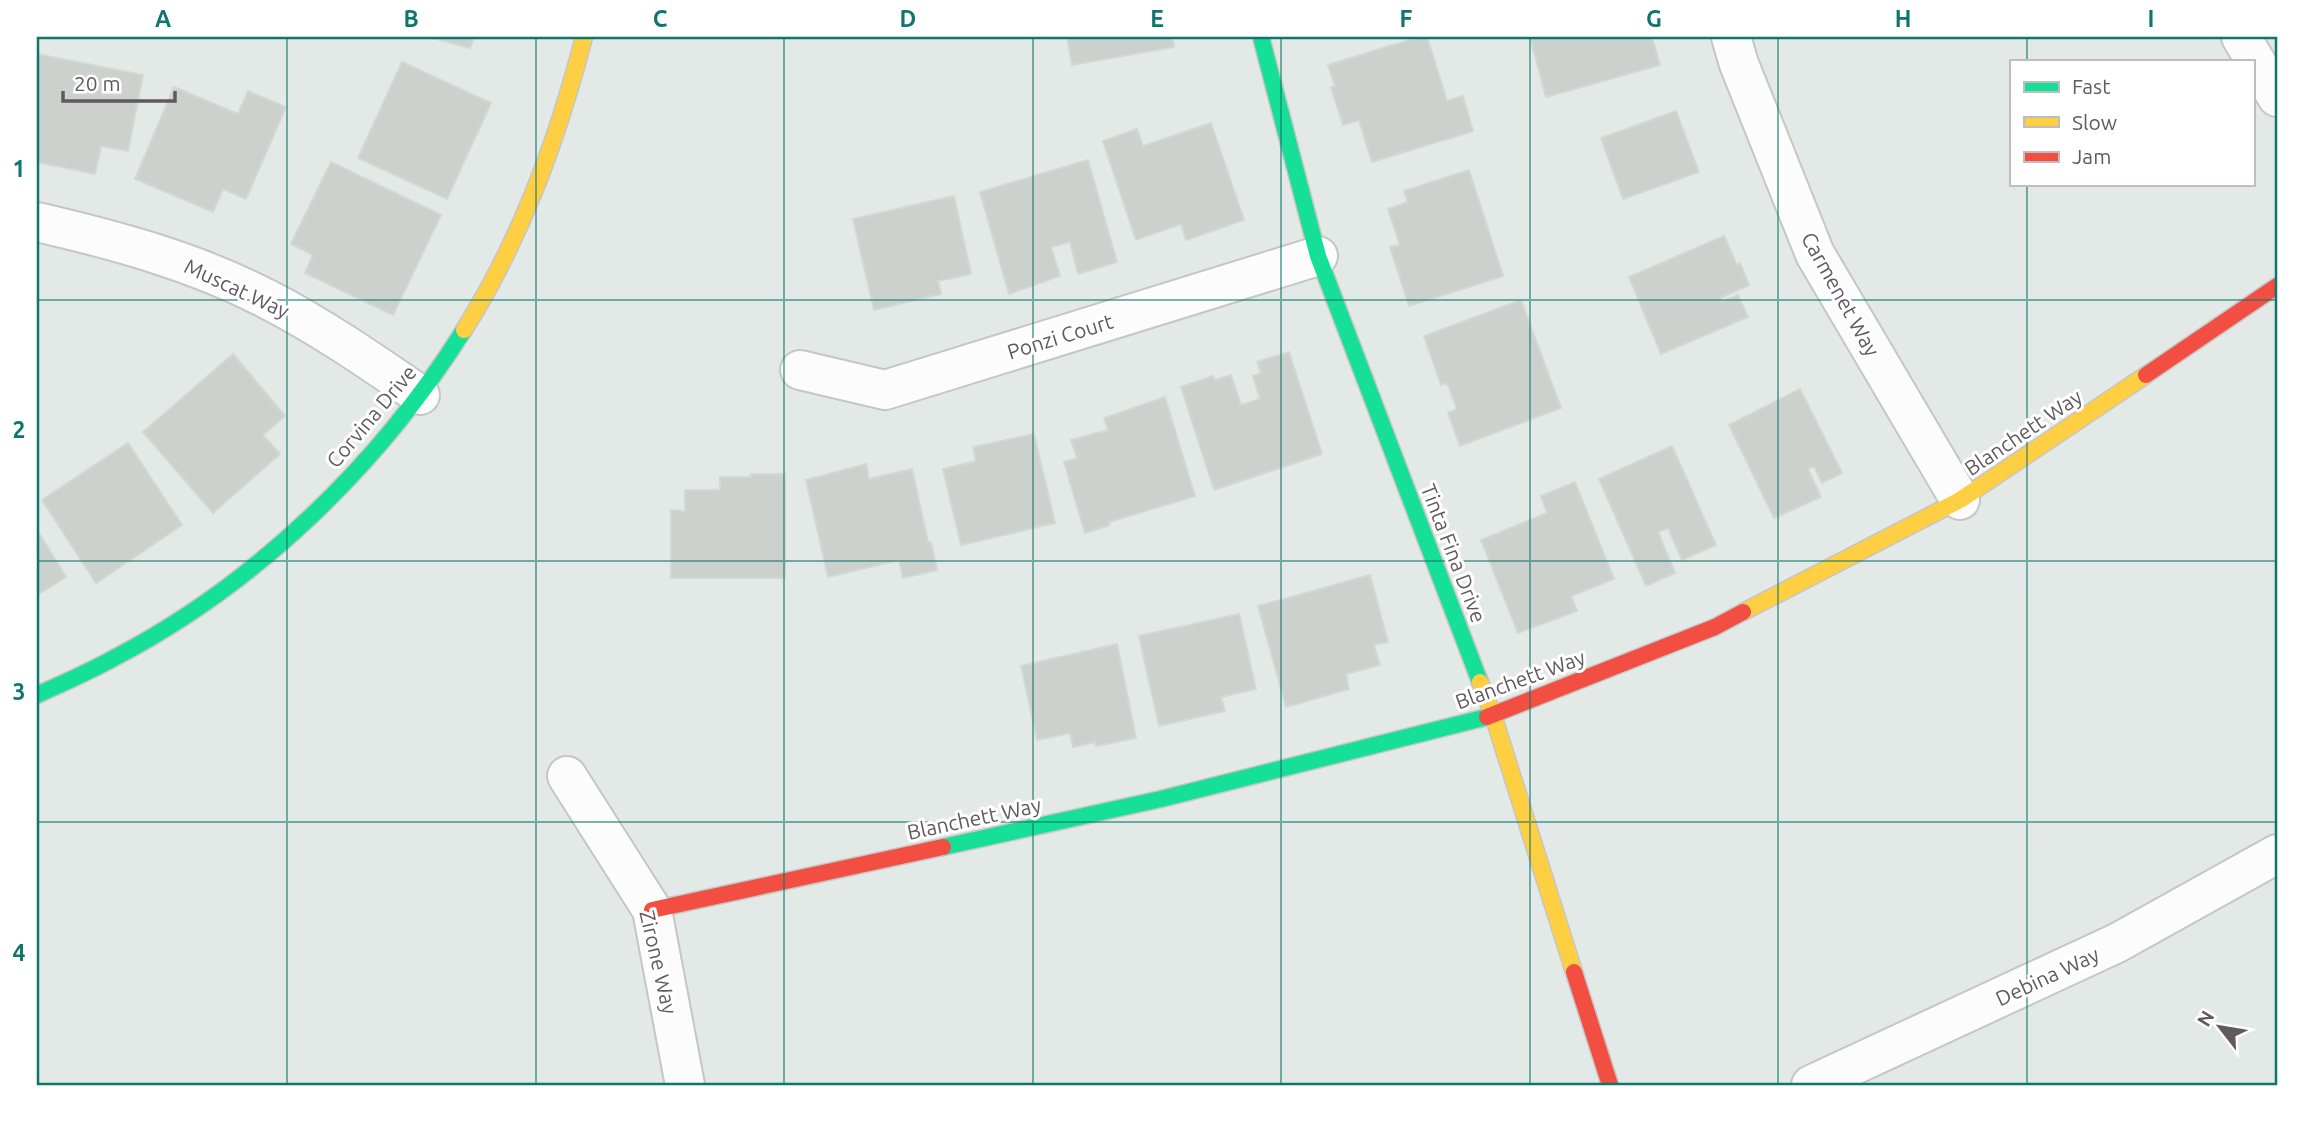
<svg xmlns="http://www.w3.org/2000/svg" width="2314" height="1122" font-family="Ubuntu,sans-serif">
<rect width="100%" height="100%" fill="#e3e9e6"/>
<g fill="#cdd1ce" stroke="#d2d8d6" stroke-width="2">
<path d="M429,37H474L470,48Z"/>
<path d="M1067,37H1172L1174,47L1072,65Z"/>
<path d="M1419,37H1427L1447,101L1463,96L1473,131L1372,162L1359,120L1343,125L1331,87L1335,86L1328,65Z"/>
<path d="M1530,37H1652L1660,65L1546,97Z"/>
<path d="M37,54L143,75L128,151L101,146L95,174L37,162Z"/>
<path d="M402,62L491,103L447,199L358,158Z"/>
<path d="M174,87L238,114L248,91L286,107L246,199L223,189L213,212L135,179Z"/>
<path d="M1676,111L1699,172L1623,199L1601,138Z"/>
<path d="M1211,123L1244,220L1186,240L1181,224L1136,240L1103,141L1137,129L1143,146Z"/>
<path d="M1088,160L1117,262L1078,274L1070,242L1051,247L1060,276L1009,294L980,192Z"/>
<path d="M331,162L441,215L393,315L305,273L313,255L291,244Z"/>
<path d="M1469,170L1503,276L1409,306L1390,247L1400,245L1388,209L1408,202L1404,191Z"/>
<path d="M954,196L971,274L938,281L941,294L874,310L853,219Z"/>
<path d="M1724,236L1737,265L1740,263L1749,285L1720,298L1721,302L1738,295L1748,317L1661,354L1629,277Z"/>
<path d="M1521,300L1561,408L1460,446L1448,413L1457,409L1447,383L1441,385L1424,336Z"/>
<path d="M1289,352L1322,454L1214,490L1181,387L1213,376L1215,380L1231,375L1241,405L1260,399L1253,376L1261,373L1257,362Z"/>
<path d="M233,354L285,416L263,435L280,454L213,513L143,432Z"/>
<path d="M1800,389L1842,473L1822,483L1814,466L1808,469L1821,497L1774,518L1729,425Z"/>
<path d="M1165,397L1195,496L1109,522L1110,525L1085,533L1064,462L1077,458L1071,440L1108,430L1104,418Z"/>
<path d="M1034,434L1055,523L961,545L943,469L976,461L973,447Z"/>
<path d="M128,443L182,525L96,583L42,500Z"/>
<path d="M1672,446L1716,545L1682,560L1668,528L1658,532L1675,573L1646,586L1599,479Z"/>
<path d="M866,464L869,479L912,469L928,542H931L937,570L903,578L899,560L828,577L806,480Z"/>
<path d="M751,474H785V578H671V510L685,511V490H720V477H751Z"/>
<path d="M1575,482L1614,579L1571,596L1577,611L1518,633L1481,540L1547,513L1541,496Z"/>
<path d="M37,530L66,577L37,595Z"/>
<path d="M1370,575L1388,642L1374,645L1380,665L1346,674L1349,689L1286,707L1258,606Z"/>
<path d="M1239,614L1256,689L1221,697L1225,711L1159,726L1139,636Z"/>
<path d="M1117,644L1136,738L1096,746L1095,742L1073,747L1070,733L1037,740L1021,666Z"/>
</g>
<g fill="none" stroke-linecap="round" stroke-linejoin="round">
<g stroke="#c5c6c6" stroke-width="42">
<g id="street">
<path d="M1731,37L1739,64L1815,254L1960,500"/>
<path d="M2241,37L2277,97"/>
<path d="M37,222C115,240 193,261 265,298C320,326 369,360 420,395"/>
<path d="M800,370L885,390L1318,256"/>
<path d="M567,776L652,910L685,1085"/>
<path d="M1811,1085L2117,943L2277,854"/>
</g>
</g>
<g stroke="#c5c6c5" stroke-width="19">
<g id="fast">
<path d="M1261,37L1318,256L1480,682"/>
<path d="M37,695C63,683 89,672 114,658C256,584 379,465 464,330"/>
<path d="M943,847L1161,799L1487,717"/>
</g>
</g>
<g stroke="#c5c6c5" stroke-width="19">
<g id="slow">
<path d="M464,330C521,239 557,141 584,37"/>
<path d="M1743,612L1960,500L2146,375"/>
<path d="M1480,682L1493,715L1574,972"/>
</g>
</g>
<g stroke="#c5c6c5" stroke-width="19">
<g id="jam">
<path d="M2146,375L2277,286"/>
<path d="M1487,717L1715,627L1743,612"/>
<path d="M652,910L943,847"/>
<path d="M1574,972L1610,1085"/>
</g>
</g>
<use href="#street" stroke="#fbfcfb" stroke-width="38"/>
<use href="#fast" stroke="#16e098" stroke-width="16"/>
<use href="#slow" stroke="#ffcf43" stroke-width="16"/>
<use href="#jam" stroke="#f24e42" stroke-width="16"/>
</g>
<path fill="none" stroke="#0f766e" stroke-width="2" stroke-opacity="0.55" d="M287,37V1085M536,37V1085M784,37V1085M1033,37V1085M1281,37V1085M1530,37V1085M1778,37V1085M2027,37V61M2027,184V1085M37,300H2277M37,561H2277M37,822H2277"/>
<g text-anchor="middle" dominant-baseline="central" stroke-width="6" stroke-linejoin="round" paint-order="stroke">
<g font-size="21" fill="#62595f" stroke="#fff">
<text transform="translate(237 288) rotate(25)">Muscat Way</text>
<text transform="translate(1841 294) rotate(61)">Carmenet Way</text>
<text transform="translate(1060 336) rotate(-17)">Ponzi Court</text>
<text transform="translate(371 416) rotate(-50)">Corvina Drive</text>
<text transform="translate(2023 432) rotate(-34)">Blanchett Way</text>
<text transform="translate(1454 553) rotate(69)">Tinta Fina Drive</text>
<text transform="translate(1520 679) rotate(-20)">Blanchett Way</text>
<text transform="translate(974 818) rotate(-12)">Blanchett Way</text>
<text transform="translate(659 962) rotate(77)">Zirone Way</text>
<text transform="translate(2047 976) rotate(-25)">Debina Way</text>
</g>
</g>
<rect width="2314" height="1122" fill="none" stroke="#ffffff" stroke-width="77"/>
<rect x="2010" y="60" width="245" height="126" fill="#ffffff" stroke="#c0bdbf" stroke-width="2"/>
<rect x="2024" y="82" width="35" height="10" fill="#16e098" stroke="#c0bdbf" stroke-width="2"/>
<text x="2072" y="94" font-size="21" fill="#62595f">Fast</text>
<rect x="2024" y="117" width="35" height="10" fill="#ffcf43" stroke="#c0bdbf" stroke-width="2"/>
<text x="2072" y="130" font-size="21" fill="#62595f">Slow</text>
<rect x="2024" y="152" width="35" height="10" fill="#f24e42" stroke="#c0bdbf" stroke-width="2"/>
<text x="2072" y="164" font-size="21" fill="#62595f">Jam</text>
<g transform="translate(2220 1027) rotate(301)" stroke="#ffffff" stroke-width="5" paint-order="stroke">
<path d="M0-5L12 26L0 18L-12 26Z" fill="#62595f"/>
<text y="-10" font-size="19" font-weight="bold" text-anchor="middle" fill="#62595f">N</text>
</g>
<path d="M63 91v10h112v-10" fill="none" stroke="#62595f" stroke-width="3.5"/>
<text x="74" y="91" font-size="21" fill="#62595f" stroke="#ffffff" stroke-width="5" paint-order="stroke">20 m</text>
<rect x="38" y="38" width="2238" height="1046" fill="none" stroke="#0f766e" stroke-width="2.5"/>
<g font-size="23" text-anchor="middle" font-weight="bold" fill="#0f766e">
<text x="163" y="27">A</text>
<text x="411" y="27">B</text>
<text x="660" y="27">C</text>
<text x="908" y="27">D</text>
<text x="1157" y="27">E</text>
<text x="1406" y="27">F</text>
<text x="1654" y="27">G</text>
<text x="1903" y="27">H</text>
<text x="2151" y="27">I</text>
<text x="19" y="177">1</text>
<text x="19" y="438">2</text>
<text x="19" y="700">3</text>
<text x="19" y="961">4</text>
</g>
</svg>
